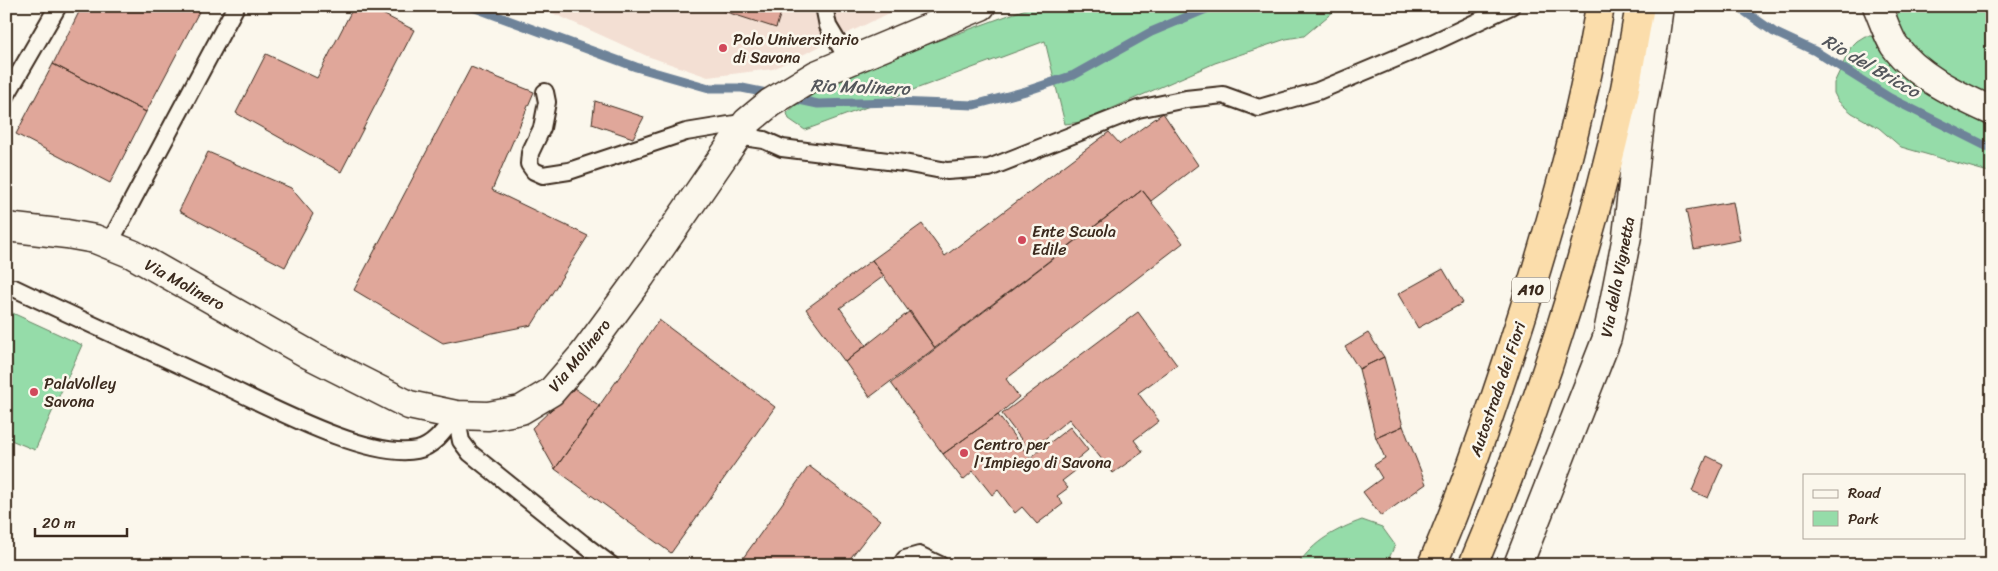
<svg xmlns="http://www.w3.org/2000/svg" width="1998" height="571" font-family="Sriracha,sans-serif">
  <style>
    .built { fill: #f3dfd3 }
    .green { fill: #95dca9; stroke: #688364 }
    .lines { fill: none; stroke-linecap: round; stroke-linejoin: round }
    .stream { stroke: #6e8399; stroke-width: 9 }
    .building { fill: #e0a79a; stroke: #3b2a1e }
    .lane-casing { stroke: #3b2a1e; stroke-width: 20 }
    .street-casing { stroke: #3b2a1e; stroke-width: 31 }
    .highway-casing { stroke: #3b2a1e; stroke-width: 31 }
    .lane { stroke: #fbf7ec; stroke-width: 16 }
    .street { stroke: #fbf7ec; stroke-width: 28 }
    .highway { stroke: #fbddab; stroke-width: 28 }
    .poi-dot { fill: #d1495b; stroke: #fbf7ec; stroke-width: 2 }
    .labels { text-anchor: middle; stroke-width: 5; stroke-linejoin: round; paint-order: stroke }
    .shield { fill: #fbf7ec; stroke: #75685c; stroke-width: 1 }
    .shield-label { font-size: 15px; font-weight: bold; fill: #3b2a1e }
    .poi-label { font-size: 16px; fill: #3b2a1e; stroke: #fbf7ec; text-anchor: start }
    .street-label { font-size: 16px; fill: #3b2a1e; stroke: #fbf7ec }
    .water-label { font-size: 18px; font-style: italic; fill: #54575c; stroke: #fbf7ec }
  </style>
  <rect width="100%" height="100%" fill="#fbf7ec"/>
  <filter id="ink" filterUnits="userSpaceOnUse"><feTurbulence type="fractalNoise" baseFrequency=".02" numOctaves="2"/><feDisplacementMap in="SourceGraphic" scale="10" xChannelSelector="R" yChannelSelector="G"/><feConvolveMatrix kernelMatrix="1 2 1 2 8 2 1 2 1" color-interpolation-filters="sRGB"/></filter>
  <g filter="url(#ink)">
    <path class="built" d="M 537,6 L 904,6 L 773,69 L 708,77 L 647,56 Z"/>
    <path class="green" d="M 1034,6 L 1340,6 L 1304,36 L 1286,39 L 1215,63 L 1081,122 L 1065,124 L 1045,41 L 805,130 L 789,119 L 787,113 C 823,79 870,65 915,49 C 955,35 994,20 1034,6 Z
      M 1896,6 L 1992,6 L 1992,173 L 1901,147 L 1879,128 L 1852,113 L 1838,101 L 1834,93 L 1834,83 L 1851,47 L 1857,41 L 1865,36 L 1874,36 L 1882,32 L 1898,14 Z
      M 6,310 L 82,345 L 35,450 L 6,438 Z
      M 1362,520 L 1382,527 L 1395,545 L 1386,565 L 1298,565 C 1313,541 1337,529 1362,520 Z"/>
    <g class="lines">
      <path class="stream" d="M 470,6 L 636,67 L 709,88 L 742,88 L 772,94
        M 1737,6 L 1774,32 L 1815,51 L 1890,98 L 1992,149
        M 790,98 L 818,104 L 895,102 L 974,105 L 1026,91 L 1074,75 L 1151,32 L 1213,6"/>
    </g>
    <path class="building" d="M 82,6 L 202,6 L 146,112 L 53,64 Z
      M 354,6 L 367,6 L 414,30 L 341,172 L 236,113 L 266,54 L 317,78 Z
      M 718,6 L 783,6 L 776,28 L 717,9 Z
      M 53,64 L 146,112 L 110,183 L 16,134 Z
      M 471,67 L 534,92 L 492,190 L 588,236 L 532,325 L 443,343 L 354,290 Z
      M 595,101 L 644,117 L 633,138 L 592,124 Z
      M 1163,113 L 1198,165 L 1151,201 L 1142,190 L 935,348 L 872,260 L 922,224 L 945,256 L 1109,132 L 1120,144 Z
      M 208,152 L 291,188 L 313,214 L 285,267 L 179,211 Z
      M 1142,190 L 1183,243 L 1006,379 L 1019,397 L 998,415 L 943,454 L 891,383 Z
      M 1733,202 L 1740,240 L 1694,249 L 1686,210 Z
      M 872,260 L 884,276 L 840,308 L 866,345 L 845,362 L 806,309 Z
      M 1443,269 L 1463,303 L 1418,328 L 1398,294 Z
      M 910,311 L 935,348 L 870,397 L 845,362 Z
      M 1138,312 L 1177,365 L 1138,393 L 1159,421 L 1134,440 L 1143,452 L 1113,473 L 1069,419 L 1030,451 L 1002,414 Z
      M 659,320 L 775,407 L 671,553 L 555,469 Z
      M 1368,333 L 1384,357 L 1359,369 L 1345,347 Z
      M 1384,357 L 1403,426 L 1376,438 L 1359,369 Z
      M 574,388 L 600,406 L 555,469 L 532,428 Z
      M 998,415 L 1030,458 L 1070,427 L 1088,450 L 1070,465 L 1075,471 L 1062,481 L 1068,488 L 1057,496 L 1063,504 L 1037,524 L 1022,507 L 1015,513 L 998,490 L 992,495 L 973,471 L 963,480 L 943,454 Z
      M 1403,426 L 1426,484 L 1381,516 L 1363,492 L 1382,478 L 1374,465 L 1385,458 L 1376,438 Z
      M 1707,456 L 1723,464 L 1708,498 L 1692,491 Z
      M 809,466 L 880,520 L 845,565 L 738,565 Z"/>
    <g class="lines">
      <defs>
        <path id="lane" d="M 824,6 L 828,26 L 849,61
          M 545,92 L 547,102 L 542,128 L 530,153 L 529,164 L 534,171 L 543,175 L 569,171 L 686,132 L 747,122
          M 6,96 L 58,6
          M 737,136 L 764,140 L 782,148 L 904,163 L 947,171 L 989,168 L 1138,109 L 1186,99 L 1223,95 L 1259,108 L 1318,91 L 1430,44 L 1511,6
          M 108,246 L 236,6
          M 14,288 C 83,321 152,352 221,384 C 267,405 368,460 417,450 C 435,446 446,428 456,415
          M 456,415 L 461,441 L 470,453 L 582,543 L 611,565
          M 901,565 L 905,559 L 919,555 L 940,565"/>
        <path id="street" d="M 1877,6 C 1882,17 1888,36 1894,45 C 1917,77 1957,95 1992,111
          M 6,227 L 67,234 L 95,239 L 132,254 L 310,355 L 409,405 L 456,415 L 488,416 L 521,410 L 551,392 L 583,355 L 641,276 L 747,122 L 770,103 L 816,75 L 981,6
          M 1518,565 L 1607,338 L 1627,236 L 1641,113 L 1654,43 L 1659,6"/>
        <path id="highway" d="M 1432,565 C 1463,494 1488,421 1512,347 C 1548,236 1581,122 1600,6
          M 1473,565 C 1536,416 1586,260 1622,103 C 1629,71 1634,38 1640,6"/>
      </defs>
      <use href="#lane" class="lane-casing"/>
      <use href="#street" class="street-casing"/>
      <use href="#highway" class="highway-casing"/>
      <use href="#lane" class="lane"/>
      <use href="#street" class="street"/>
      <use href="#highway" class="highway"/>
    </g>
  </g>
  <g class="poi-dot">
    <circle cx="723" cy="48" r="5"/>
    <circle cx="1022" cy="240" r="5"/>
    <circle cx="34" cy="392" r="5"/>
    <circle cx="964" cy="453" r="5"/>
  </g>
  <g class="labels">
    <rect class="shield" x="1512" y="277.5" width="38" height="25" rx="4"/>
    <g class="shield-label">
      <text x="1531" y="295">A10</text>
    </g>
    <g class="poi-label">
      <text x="733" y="45">Polo Universitario<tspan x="733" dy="18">di Savona</tspan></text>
      <text x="1032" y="237">Ente Scuola<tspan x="1032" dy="18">Edile</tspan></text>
      <text x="44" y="389">PalaVolley<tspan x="44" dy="18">Savona</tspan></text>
      <text x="974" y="450">Centro per<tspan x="974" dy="18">l'Impiego di Savona</tspan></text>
    </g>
    <g class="street-label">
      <text transform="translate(1617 277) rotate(-79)" y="6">Via della Vignetta</text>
      <text transform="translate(185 284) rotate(29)" y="6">Via Molinero</text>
      <text transform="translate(579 355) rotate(-51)" y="6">Via Molinero</text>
      <text transform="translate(1497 389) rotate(-71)" y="6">Autostrada dei Fiori</text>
    </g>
    <g class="water-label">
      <text transform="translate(1871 66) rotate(30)" y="6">Rio del Bricco</text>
      <text transform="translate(860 87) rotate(2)" y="6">Rio Molinero</text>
    </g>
  </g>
  <rect width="1998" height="571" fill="none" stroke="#fbf7ec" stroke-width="25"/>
  <rect x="12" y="12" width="1973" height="546" fill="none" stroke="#3b2a1e" stroke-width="2" filter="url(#ink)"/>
  <rect x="1803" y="474" width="162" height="65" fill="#fbf7ec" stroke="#aea59a"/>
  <rect x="1813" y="490" width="25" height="8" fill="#fbf7ec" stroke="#aea59a"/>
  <text x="1848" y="498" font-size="15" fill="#3b2a1e">Road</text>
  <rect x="1813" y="511" width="25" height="15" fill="#95dca9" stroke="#aea59a"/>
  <text x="1848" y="524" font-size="15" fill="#3b2a1e">Park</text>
  <path d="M35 528v8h92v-8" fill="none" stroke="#3b2a1e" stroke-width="2.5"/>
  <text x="42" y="528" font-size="15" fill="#3b2a1e" stroke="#fbf7ec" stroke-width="4" paint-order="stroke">20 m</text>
</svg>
